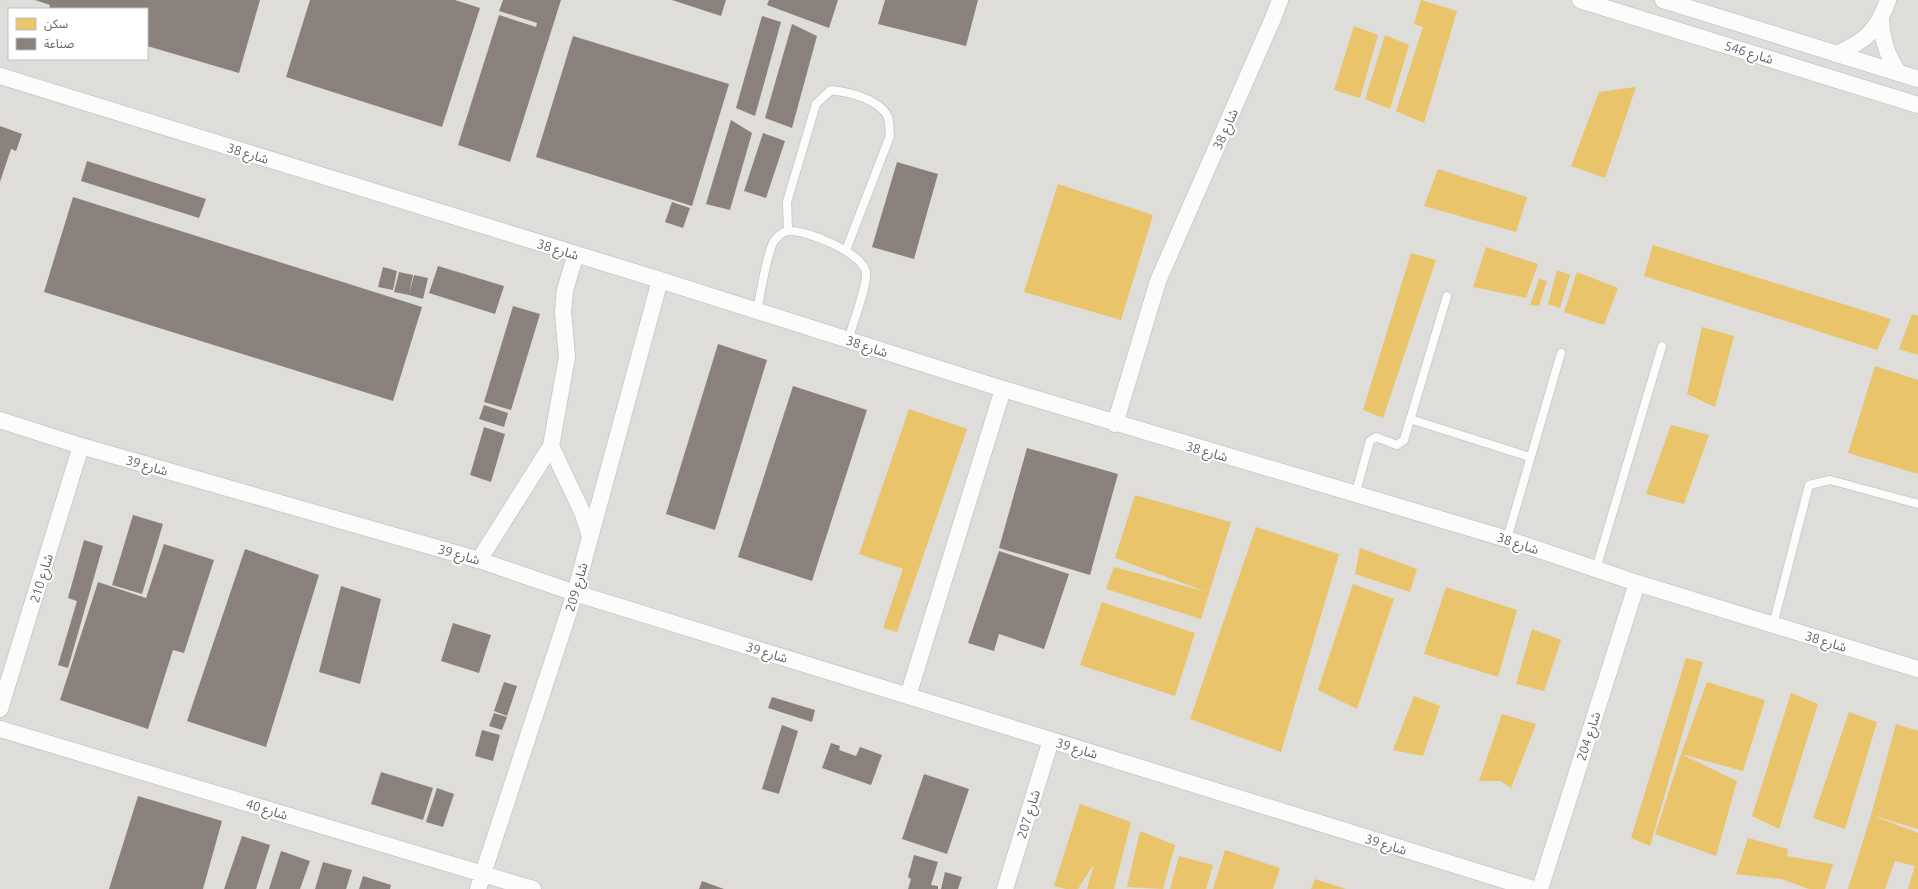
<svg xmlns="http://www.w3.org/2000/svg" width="1918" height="889" font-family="Ubuntu,'Noto Sans Arabic',sans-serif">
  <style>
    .industrial { fill: #dfddda; fill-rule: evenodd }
    .homes { fill: #e9c46a }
    .industry { fill: #8a817c }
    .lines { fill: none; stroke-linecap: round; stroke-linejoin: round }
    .lane-casing { stroke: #cbcccc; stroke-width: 10 }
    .street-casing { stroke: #cbcccc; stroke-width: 18 }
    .lane { stroke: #fdfcfc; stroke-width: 8 }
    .street { stroke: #fdfcfc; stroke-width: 16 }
    .labels { text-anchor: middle; stroke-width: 4; stroke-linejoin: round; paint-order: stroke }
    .street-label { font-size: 13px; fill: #5f6368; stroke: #fff }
  </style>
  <rect width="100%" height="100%" fill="#efeeea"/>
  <path class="industrial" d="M 0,0 L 1918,0 L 1918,889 L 0,889 ZM 9,9 L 147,9 L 147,59 L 9,59 Z"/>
  <path class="homes" d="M 1421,0 L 1457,11 L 1424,123 L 1396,111 L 1423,27 L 1414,24 Z
    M 1354,26 L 1378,35 L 1360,98 L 1334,90 Z
    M 1385,35 L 1409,45 L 1390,109 L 1365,99 Z
    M 1636,87 L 1605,178 L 1571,166 L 1599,92 Z
    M 1438,169 L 1527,197 L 1516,232 L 1424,206 Z
    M 1058,184 L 1153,215 L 1121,320 L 1024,292 Z
    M 1653,245 L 1891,319 L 1877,350 L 1644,276 Z
    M 1486,247 L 1538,264 L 1526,298 L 1473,287 Z
    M 1411,253 L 1436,260 L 1383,418 L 1363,410 Z
    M 1557,270 L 1570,275 L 1560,308 L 1548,304 Z
    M 1577,272 L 1618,288 L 1604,325 L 1564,312 Z
    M 1539,279 L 1547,281 L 1539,306 L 1530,305 Z
    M 1912,314 L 1918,316 L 1918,355 L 1899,349 Z
    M 1702,327 L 1734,336 L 1715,407 L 1687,394 Z
    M 1875,366 L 1918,380 L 1918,474 L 1848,453 Z
    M 909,409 L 967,429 L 897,632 L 883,628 L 903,569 L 859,554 Z
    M 1671,425 L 1709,435 L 1684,504 L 1646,494 Z
    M 1135,495 L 1231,522 L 1201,619 L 1106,589 L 1114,567 L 1207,592 L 1115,558 Z
    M 1256,527 L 1339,554 L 1281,752 L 1190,719 Z
    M 1360,548 L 1417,569 L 1410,592 L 1355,574 Z
    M 1353,584 L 1394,599 L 1357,709 L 1318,690 Z
    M 1446,587 L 1517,610 L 1498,677 L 1424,654 Z
    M 1102,602 L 1195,633 L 1175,696 L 1080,665 Z
    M 1532,629 L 1561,640 L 1544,691 L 1516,684 Z
    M 1686,658 L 1703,662 L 1650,846 L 1631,838 Z
    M 1707,682 L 1765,700 L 1743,771 L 1681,754 Z
    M 1791,693 L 1818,704 L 1779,829 L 1752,816 Z
    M 1414,696 L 1440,706 L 1423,756 L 1393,750 Z
    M 1849,712 L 1877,722 L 1845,829 L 1813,818 Z
    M 1502,714 L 1536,724 L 1511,788 L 1501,781 L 1479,781 Z
    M 1896,724 L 1918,731 L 1918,829 L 1871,815 L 1918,833 L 1918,889 L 1908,889 L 1915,866 L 1895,861 L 1885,889 L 1848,889 L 1871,815 Z
    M 1681,754 L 1737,781 L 1716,856 L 1655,834 Z
    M 1080,804 L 1131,822 L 1114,889 L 1087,889 L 1094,864 L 1078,889 L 1066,889 L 1054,886 Z
    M 1140,831 L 1175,845 L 1163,889 L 1127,887 Z
    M 1748,838 L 1788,849 L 1787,856 L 1833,864 L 1825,889 L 1809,889 L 1781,879 L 1736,874 Z
    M 1225,850 L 1280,868 L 1273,889 L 1213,889 Z
    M 1179,856 L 1213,865 L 1206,889 L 1170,889 Z
    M 1315,879 L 1346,889 L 1311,889 Z"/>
  <path class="industry" d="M 35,0 L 260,0 L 239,73 L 147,46 L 147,9 L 49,9 L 50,5 Z
    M 310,0 L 455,0 L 480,8 L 442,127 L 286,77 Z
    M 503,0 L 561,0 L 510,162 L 458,145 L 499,15 L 536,27 L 537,23 L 499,11 Z
    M 672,0 L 726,0 L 721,16 Z
    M 769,0 L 838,0 L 829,28 L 767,5 Z
    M 885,0 L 978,0 L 966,46 L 878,24 Z
    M 762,16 L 781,22 L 755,116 L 736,108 Z
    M 792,24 L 817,36 L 792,128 L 765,118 Z
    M 573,36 L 729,84 L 692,206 L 536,157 Z
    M 731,120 L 752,133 L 730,210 L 706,204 Z
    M 0,126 L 22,134 L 16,151 L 11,149 L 0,182 Z
    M 763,133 L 785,141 L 766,198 L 744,191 Z
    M 87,161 L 206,199 L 199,218 L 81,181 Z
    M 897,162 L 938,174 L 914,259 L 872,247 Z
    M 73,197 L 422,307 L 393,401 L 44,292 Z
    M 672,202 L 690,208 L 683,228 L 665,222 Z
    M 438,266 L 504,286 L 495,314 L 429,293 Z
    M 383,267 L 397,271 L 393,290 L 378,287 Z
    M 399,272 L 413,275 L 409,295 L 394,292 Z
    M 414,275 L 428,278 L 423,299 L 409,295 Z
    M 513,306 L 540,314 L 511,410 L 484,402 Z
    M 718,344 L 767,360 L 715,530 L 666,514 Z
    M 793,386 L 867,410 L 812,581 L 738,557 Z
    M 484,405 L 508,413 L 504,427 L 479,419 Z
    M 484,427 L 505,434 L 491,482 L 470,475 Z
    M 1027,448 L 1118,474 L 1090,575 L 999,548 Z
    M 133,515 L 163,524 L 142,594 L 112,585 Z
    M 84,540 L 103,546 L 68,668 L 58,665 L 77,601 L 68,598 Z
    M 164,544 L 214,560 L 184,653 L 173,650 L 148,729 L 60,700 L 98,582 L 146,598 Z
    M 245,549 L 319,575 L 266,747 L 187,721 Z
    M 999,551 L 1069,574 L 1044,649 L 999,634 L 994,651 L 968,643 Z
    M 341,586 L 381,599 L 360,684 L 319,672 Z
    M 453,623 L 491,635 L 479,673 L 441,661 Z
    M 504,682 L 517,686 L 507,716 L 494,711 Z
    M 772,697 L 815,710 L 812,722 L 768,708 Z
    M 494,713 L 507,717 L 502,730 L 489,726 Z
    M 782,725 L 798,731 L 779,794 L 762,789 Z
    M 482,730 L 500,735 L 493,761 L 475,756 Z
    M 831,743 L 840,746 L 839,750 L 856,756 L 860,747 L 882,755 L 871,785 L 822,768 Z
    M 381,772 L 433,788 L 423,820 L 371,804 Z
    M 924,774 L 969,789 L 947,854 L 902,839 Z
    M 437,788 L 454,794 L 443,827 L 426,822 Z
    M 138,796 L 222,821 L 203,889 L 109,889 Z
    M 242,836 L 270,845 L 256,889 L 224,889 Z
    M 281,851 L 310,861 L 300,889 L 269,889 Z
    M 914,855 L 938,862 L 931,885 L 938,886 L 938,889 L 908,889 L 911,879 L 908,877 Z
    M 323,862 L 352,870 L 346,889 L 315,889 Z
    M 945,872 L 962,877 L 958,889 L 941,889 Z
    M 363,876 L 391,885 L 390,889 L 359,889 Z
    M 702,881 L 724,889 L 699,889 Z"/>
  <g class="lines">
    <defs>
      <path id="lane" d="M 788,231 L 787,202 L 816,104 L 831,90 C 849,92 879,99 888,117 C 890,123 889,130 890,136 L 846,250
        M 757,311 C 760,296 767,252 774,241 C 778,236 784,231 789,231 C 808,230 862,253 866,272 C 868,284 852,326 848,340
        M 1410,419 L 1530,457
        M 1355,495 L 1370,441 L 1376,437 L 1397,445 L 1404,440 L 1447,296
        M 1507,539 L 1561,353
        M 1596,569 L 1662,346
        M 1773,625 L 1809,485 L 1830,480 L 1918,504"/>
      <path id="street" d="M 1580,0 L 1918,105
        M 1663,0 L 1918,79
        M 1881,19 C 1882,40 1887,56 1899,73
        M 1836,54 C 1866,41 1877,31 1888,0
        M 0,76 L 660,280 L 1003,389 L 1507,539 L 1637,583 L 1918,669
        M 0,420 L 81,446 L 479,560 L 575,593 L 1533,889
        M 1115,424 L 1158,281 L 1274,16 L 1280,0
        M 551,446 L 583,514 L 590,536
        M 479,560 L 551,446 L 567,357 L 563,312 L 565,290 L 576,254
        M 908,696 L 1003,389
        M 0,709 L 81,446
        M 0,729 L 533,889
        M 478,889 L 575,593 L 660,280
        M 1005,889 L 1051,740
        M 1540,889 L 1637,583"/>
    </defs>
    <use href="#lane" class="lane-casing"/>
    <use href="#street" class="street-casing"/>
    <use href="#lane" class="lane"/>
    <use href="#street" class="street"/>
  </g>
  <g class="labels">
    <g class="street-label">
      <text transform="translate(1749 52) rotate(17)" y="5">شارع 546</text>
      <text transform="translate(1225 129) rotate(-66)" y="5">شارع 38</text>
      <text transform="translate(248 153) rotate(17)" y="5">شارع 38</text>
      <text transform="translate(558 249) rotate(17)" y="5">شارع 38</text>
      <text transform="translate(867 346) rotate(18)" y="5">شارع 38</text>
      <text transform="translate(1207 451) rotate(16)" y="5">شارع 38</text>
      <text transform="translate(147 465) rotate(16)" y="5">شارع 39</text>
      <text transform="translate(1518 543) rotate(18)" y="5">شارع 38</text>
      <text transform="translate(459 554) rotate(16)" y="5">شارع 39</text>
      <text transform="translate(41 578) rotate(-73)" y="5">شارع 210</text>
      <text transform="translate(576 587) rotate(-74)" y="5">شارع 209</text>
      <text transform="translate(1826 641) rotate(17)" y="5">شارع 38</text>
      <text transform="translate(767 652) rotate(17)" y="5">شارع 39</text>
      <text transform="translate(1588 736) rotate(-72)" y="5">شارع 204</text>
      <text transform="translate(1077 748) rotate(17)" y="5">شارع 39</text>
      <text transform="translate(267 809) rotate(17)" y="5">شارع 40</text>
      <text transform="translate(1028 814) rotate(-73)" y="5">شارع 207</text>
      <text transform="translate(1386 844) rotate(17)" y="5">شارع 39</text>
    </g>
  </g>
  <rect x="8" y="8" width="140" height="52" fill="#ffffff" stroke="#bfc1c3"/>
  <rect x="16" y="18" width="20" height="12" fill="#e9c46a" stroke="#bfc1c3"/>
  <text x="44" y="28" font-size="12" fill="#5f6368">سكن</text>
  <rect x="16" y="38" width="20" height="12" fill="#8a817c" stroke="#bfc1c3"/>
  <text x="44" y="48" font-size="12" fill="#5f6368">صناعة</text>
</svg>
